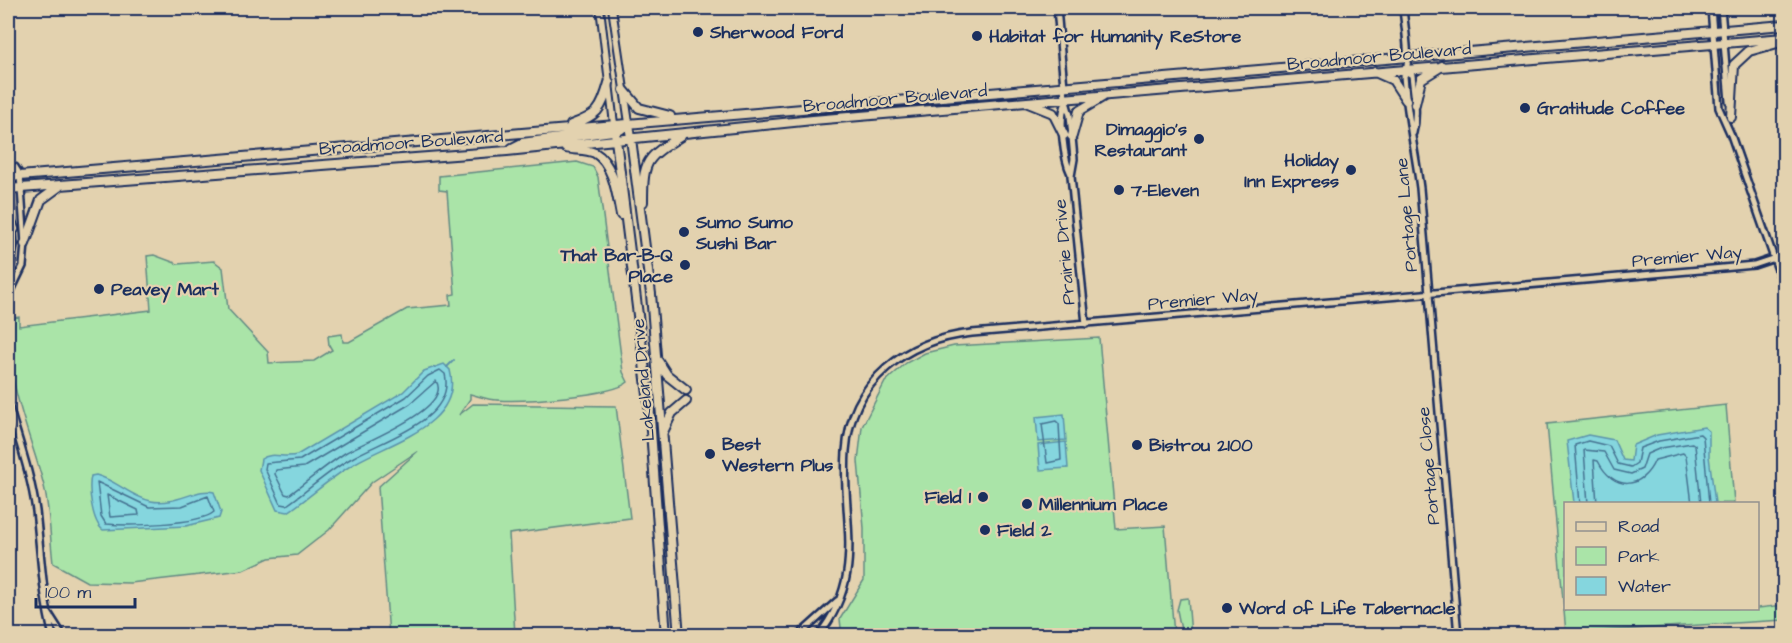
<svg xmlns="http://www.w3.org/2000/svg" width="1792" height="643" font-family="'Architects Daughter',sans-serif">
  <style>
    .green { fill: #aae4a8; stroke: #628a83; stroke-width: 1.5 }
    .water { fill: #85d6de; stroke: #5b93ab; stroke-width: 1.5 }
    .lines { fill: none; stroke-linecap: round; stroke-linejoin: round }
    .shore { stroke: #457291; stroke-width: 1.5 }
    .stream { stroke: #5b93ab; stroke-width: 2 }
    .minor-casing { stroke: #1b2f5e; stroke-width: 10 }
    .tertiary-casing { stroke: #1b2f5e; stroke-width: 10 }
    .secondary-casing { stroke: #1b2f5e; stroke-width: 12 }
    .minor { stroke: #e3d2af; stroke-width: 5 }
    .tertiary { stroke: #e3d2af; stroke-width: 6 }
    .secondary { stroke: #e3d2af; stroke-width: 8 }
    .poi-dot { fill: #1b2f5e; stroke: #e3d2af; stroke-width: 2 }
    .labels { text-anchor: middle; stroke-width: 4.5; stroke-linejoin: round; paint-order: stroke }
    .poi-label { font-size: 18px; font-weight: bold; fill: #1b2f5e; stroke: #e3d2af; text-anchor: start }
    .street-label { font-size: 18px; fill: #1b2f5e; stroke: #e3d2af }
  </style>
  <rect width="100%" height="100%" fill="#e3d2af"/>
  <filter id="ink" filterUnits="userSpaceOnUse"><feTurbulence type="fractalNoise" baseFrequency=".0167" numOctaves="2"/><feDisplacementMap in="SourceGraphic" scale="12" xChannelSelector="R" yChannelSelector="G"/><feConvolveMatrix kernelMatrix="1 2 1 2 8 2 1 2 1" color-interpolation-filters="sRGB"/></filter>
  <g filter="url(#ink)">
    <path class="green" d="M 577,162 L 593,167 L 598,177 L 623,372 L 628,382 C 613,396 520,402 497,400 C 488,400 479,396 470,394 L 470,399 L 459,415 L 473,404 L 616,406 L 630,518 L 509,534 L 515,635 L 389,635 L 378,487 L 418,451 L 372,482 L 329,530 L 297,555 L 269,558 L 243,570 L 130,583 L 87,582 L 53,563 C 50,538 50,511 44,486 C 31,434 0,370 12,318 L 19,317 L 19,326 L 151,310 L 147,256 L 154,255 L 178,264 L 214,261 L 223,268 L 228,309 L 268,352 L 269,363 L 314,361 L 332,350 L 329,345 L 328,336 L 342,334 L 343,342 L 349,342 L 407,309 L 451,305 L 450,295 L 455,294 L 447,191 L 439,190 L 439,176 Z
      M 1099,338 L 1116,529 L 1165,526 L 1174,635 L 842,636 L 840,619 L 864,580 L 864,528 L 858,461 L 862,427 L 885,382 L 906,363 L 925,353 L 954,346 Z
      M 1726,405 L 1734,503 L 1566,504 L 1566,608 L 1758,608 L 1784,605 L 1784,620 L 1566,633 L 1547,424 Z
      M 1188,598 L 1191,635 L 1182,635 L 1177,610 L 1180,599 Z"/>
    <path class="water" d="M 444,364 L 450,370 C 464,426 386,443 352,465 C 329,479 310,497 288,512 L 277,510 L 259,470 L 261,459 C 272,451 284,459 297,455 L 403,392 L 424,371 Z
      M 1064,414 L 1066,440 L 1038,442 L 1036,417 Z
      M 1704,427 L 1709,431 L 1709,456 L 1715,503 L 1574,503 L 1567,441 L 1588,435 L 1614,440 L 1623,460 L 1631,461 L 1633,445 L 1657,435 Z
      M 1066,442 L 1068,468 L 1040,470 L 1038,445 Z
      M 96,475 C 116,480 131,497 151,501 C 175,506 198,487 214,492 L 221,512 L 219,518 L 186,526 L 103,530 C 92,522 88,489 91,476 Z"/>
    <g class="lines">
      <path class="shore" d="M 440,370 L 445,374 C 456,420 382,440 352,458 C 328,471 309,490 287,505 L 281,504 L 265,469 L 266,463 L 300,460 L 406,397 L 428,376 Z
        M 436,381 C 454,408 361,443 345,453 C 325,466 308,481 289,495 L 285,494 L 275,474 L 276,470 L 304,467 L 410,404 Z
        M 1056,421 L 1059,424 L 1061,460 L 1047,463 L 1042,424 Z
        M 97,482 L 149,507 L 182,506 L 208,496 L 214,512 C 199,525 127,526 106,524 L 101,516 Z
        M 107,495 L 138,510 L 139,515 L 110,517 Z
        M 1580,504 L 1575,445 L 1588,441 L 1609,446 L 1618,464 L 1631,467 L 1637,463 L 1640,448 L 1659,441 L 1700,434 L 1703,437 L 1709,504
        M 1588,504 L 1584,450 L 1604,452 L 1614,470 L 1631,474 L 1642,469 L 1647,454 L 1661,448 L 1692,443 L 1695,445 L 1701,504
        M 1597,504 L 1594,460 L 1598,461 C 1614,492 1642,490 1655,460 L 1683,453 L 1686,456 L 1692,504"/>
      <path class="stream" d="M 447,367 L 454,360"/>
      <defs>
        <path id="minor" d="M 1057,8 L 1065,98 L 1070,115 L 1074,159 L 1071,176 L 1086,324
          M 1403,8 C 1404,23 1412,65 1404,76 C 1407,114 1415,151 1420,188 L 1458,636
          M 1711,8 L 1719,108 L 1731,135 L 1784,287
          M 1721,8 L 1729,101
          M 1407,72 L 1412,75 C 1414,95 1418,114 1413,133
          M 1066,103 C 1058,117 1064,160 1071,174
          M 8,288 L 14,245 L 9,177 L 15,167 L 20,175 L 25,244 L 23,266 L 8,297
          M 8,403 C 18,439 31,474 36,511 C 41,553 42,595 53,636
          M 49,614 L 63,636
          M 798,636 L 837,601
          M 818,636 C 868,574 841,520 846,451 C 851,380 907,340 972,333 L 1712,269 L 1754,265 L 1775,258"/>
        <path id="tertiary" d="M 600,8 L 614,124
          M 612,8 L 629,123"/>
        <path id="secondary" d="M 1375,72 L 1393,80 L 1406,100
          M 624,90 L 639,108 L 670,116
          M 1028,103 L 1053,113 L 1064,135
          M 1415,104 L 1421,79 L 1442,66
          M 1731,117 L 1734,65 L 1749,51 L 1781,42
          M 629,123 L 651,294 L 679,636
          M 614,124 L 649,403 L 666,636
          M 571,125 C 598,115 601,111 609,83
          M 1072,136 L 1079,111 L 1104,96
          M 512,148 L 522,143 L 620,130 L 629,123
          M 566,148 C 574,150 587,149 595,153 C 614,164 617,196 621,215
          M 8,177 L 1784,25
          M 8,189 L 507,151 L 813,120 L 1784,38
          M 643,202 C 643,160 646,158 681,136
          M 8,213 L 14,229
          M 25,244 L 41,200 L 60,186
          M 658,361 L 667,375 L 686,390
          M 663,432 L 672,413 L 686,401"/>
      </defs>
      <use href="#minor" class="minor-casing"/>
      <use href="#tertiary" class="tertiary-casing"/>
      <use href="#secondary" class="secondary-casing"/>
      <use href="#minor" class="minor"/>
      <use href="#tertiary" class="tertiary"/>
      <use href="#secondary" class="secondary"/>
    </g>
  </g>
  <g class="poi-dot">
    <circle cx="698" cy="32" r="6"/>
    <circle cx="977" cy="36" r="6"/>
    <circle cx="1525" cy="108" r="6"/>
    <circle cx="1199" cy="139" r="6"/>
    <circle cx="1351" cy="170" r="6"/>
    <circle cx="1119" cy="190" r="6"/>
    <circle cx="684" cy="232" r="6"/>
    <circle cx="685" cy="265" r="6"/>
    <circle cx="99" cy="289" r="6"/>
    <circle cx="1137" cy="445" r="6"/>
    <circle cx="710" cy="454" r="6"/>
    <circle cx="983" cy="497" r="6"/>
    <circle cx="1027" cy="504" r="6"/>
    <circle cx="985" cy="530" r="6"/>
    <circle cx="1227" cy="608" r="6"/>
  </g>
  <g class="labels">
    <g class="poi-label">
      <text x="710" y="38">Sherwood Ford</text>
      <text x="989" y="42">Habitat for Humanity ReStore</text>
      <text x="1537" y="114">Gratitude Coffee</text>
      <text x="1187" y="135" text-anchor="end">Dimaggio's<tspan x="1187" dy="21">Restaurant</tspan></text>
      <text x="1339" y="166" text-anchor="end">Holiday<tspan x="1339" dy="21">Inn Express</tspan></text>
      <text x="1131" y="196">7-Eleven</text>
      <text x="696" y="228">Sumo Sumo<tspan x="696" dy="21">Sushi Bar</tspan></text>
      <text x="673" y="261" text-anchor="end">That Bar-B-Q<tspan x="673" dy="21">Place</tspan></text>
      <text x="111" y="295">Peavey Mart</text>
      <text x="722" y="450">Best<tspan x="722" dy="21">Western Plus</tspan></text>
      <text x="1149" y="451">Bistrou 2100</text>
      <text x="971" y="503" text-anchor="end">Field 1</text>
      <text x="1039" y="510">Millennium Place</text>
      <text x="997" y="536">Field 2</text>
      <text x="1239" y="614">Word of Life Tabernacle</text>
    </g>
    <g class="street-label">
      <text transform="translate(1379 56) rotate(-5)" y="6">Broadmoor Boulevard</text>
      <text transform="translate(895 98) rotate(-5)" y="6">Broadmoor Boulevard</text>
      <text transform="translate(411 142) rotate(-4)" y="6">Broadmoor Boulevard</text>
      <text transform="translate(1406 215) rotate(-95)" y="6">Portage Lane</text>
      <text transform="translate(1064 252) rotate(-95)" y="6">Prairie Drive</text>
      <text transform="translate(1687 256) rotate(-5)" y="6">Premier Way</text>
      <text transform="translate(1203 299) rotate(-5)" y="6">Premier Way</text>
      <text transform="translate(643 380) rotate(-95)" y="6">Lakeland Drive</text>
      <text transform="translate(1428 466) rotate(-95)" y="6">Portage Close</text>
    </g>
  </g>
  <rect width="1792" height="643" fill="none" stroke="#e3d2af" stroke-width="30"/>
  <rect x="15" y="15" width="1762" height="613" fill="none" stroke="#1b2f5e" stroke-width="2" filter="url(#ink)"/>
  <rect x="1564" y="502" width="195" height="108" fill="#e3d2af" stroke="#93918f" stroke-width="1.5"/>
  <rect x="1576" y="522" width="30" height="9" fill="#e3d2af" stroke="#93918f" stroke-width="1.5"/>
  <text x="1618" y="532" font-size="18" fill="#1b2f5e">Road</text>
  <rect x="1576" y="547" width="30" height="18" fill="#aae4a8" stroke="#93918f" stroke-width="1.5"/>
  <text x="1618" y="562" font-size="18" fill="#1b2f5e">Park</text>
  <rect x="1576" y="577" width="30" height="18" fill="#85d6de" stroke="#93918f" stroke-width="1.5"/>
  <text x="1618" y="592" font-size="18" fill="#1b2f5e">Water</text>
  <path d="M36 598v9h99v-9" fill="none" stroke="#1b2f5e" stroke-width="3"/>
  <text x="45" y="598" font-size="18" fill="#1b2f5e" stroke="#e3d2af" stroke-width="4.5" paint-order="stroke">100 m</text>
</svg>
